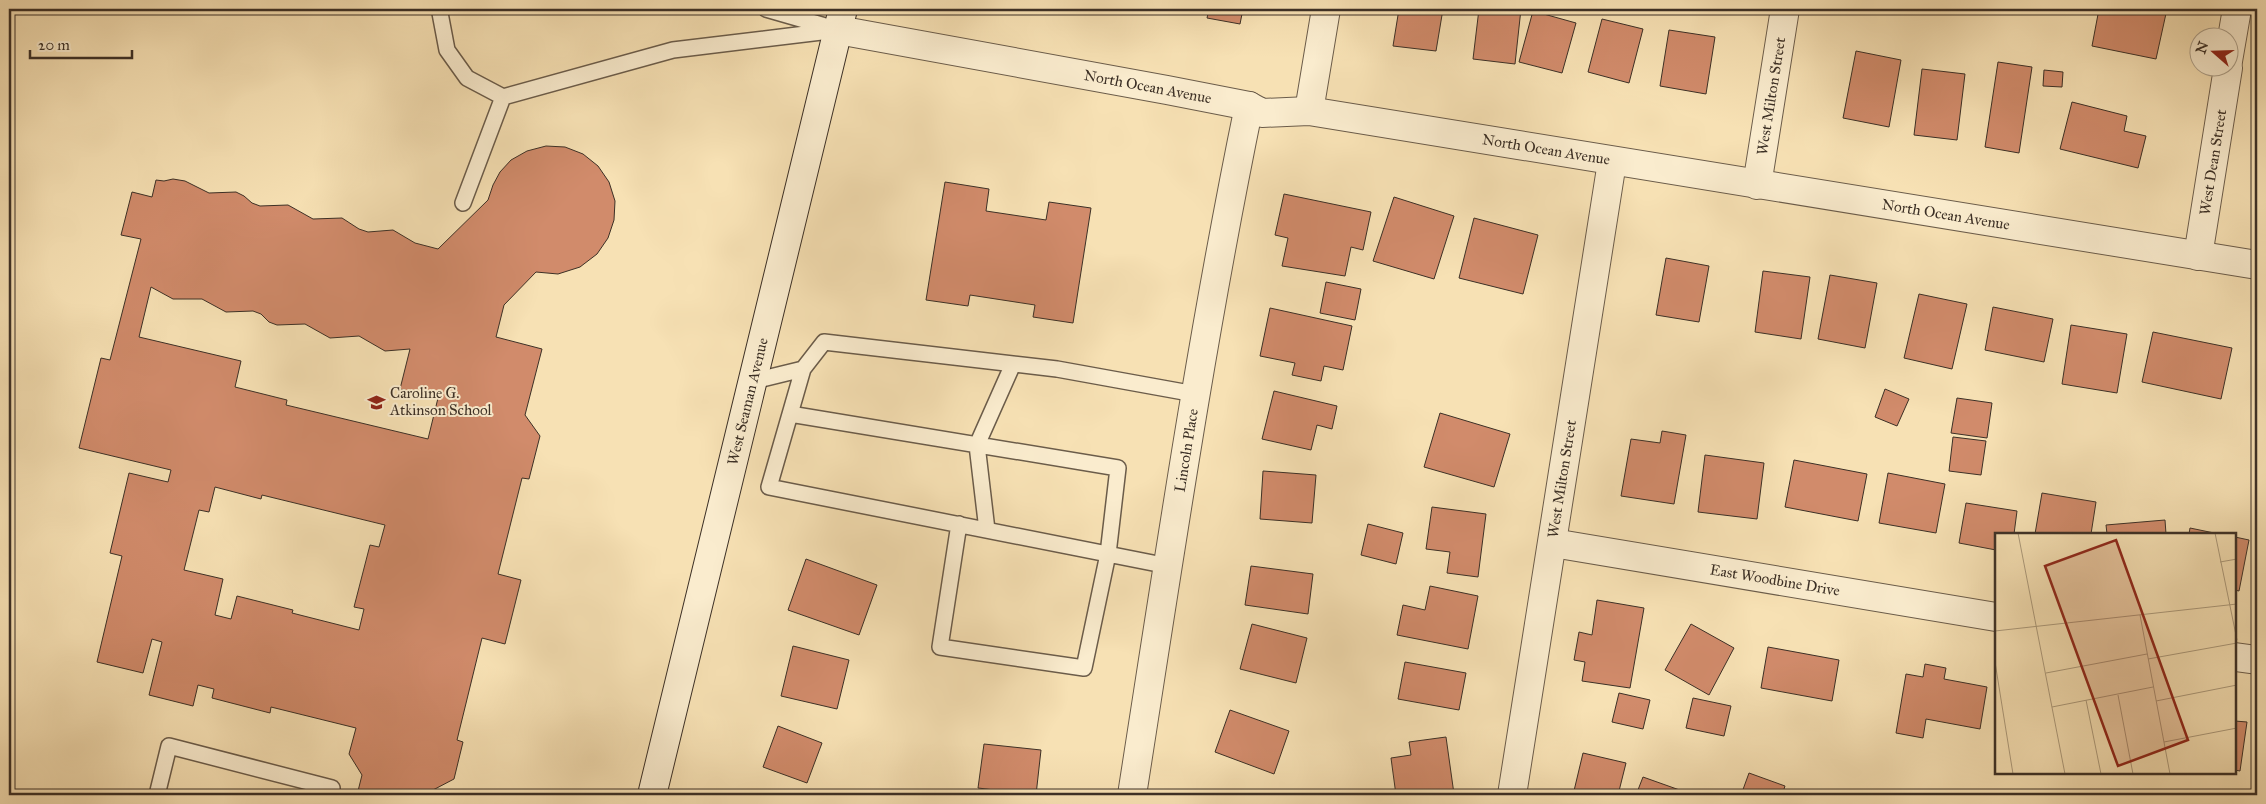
<svg xmlns="http://www.w3.org/2000/svg" width="2266" height="804" font-family="'IM FELL Great Primer',serif">
  <style>
    .building { fill: #d18b6b; stroke: #3c3026; fill-rule: evenodd }
    .lines { fill: none; stroke-linecap: round; stroke-linejoin: round }
    .service-casing { stroke: #6b5c4a; stroke-width: 18 }
    .minor-casing { stroke: #6b5c4a; stroke-width: 30 }
    .secondary-casing { stroke: #3c3026; stroke-width: 30 }
    .service { stroke: #faecce; stroke-width: 15 }
    .minor { stroke: #faecce; stroke-width: 28 }
    .secondary { stroke: #faecce; stroke-width: 28 }
    .labels { text-anchor: middle; stroke-width: 4; stroke-linejoin: round; paint-order: stroke }
    .street-label { font-size: 15px; fill: #3c3026; stroke: #faecce }
    .poi-label { font-size: 15px; fill: #3c3026; stroke: #faecce; text-anchor: start }
    .inset-road { fill: none; stroke: #ac9a7b; stroke-width: 1 }
    .view { fill: #8f2418; fill-opacity: 0.15; stroke: #8f2418; stroke-width: 2.5 }
    .inset-edge { fill: none; stroke: #3c3026; stroke-width: 2.5 }
  </style>
  <rect width="100%" height="100%" fill="#f7e1b4"/>
  <filter id="stains"><feTurbulence type="fractalNoise" baseFrequency=".004" numOctaves="4"/><feColorMatrix values="0 0 0 0 .2 0 0 0 0 .09 0 0 0 0 .02 0 0 0 .5 -.17"/></filter>
  <radialGradient id="worn" r=".72"><stop offset=".6" stop-color="#630" stop-opacity="0"/><stop offset="1" stop-color="#630" stop-opacity=".3"/></radialGradient>
  <path class="building" d="M 1209,9 L 1243,9 L 1240,24 L 1207,18 Z
    M 1399,9 L 1443,9 L 1436,51 L 1393,46 Z
    M 1479,9 L 1521,9 L 1515,64 L 1473,59 Z
    M 2099,9 L 2167,9 L 2156,59 L 2092,46 Z
    M 1533,11 L 1576,23 L 1562,73 L 1519,62 Z
    M 1602,19 L 1643,29 L 1629,83 L 1588,72 Z
    M 1669,30 L 1715,37 L 1706,94 L 1660,86 Z
    M 1856,51 L 1901,60 L 1889,127 L 1843,118 Z
    M 1998,62 L 2032,67 L 2019,153 L 1985,147 Z
    M 1922,69 L 1965,74 L 1957,140 L 1914,135 Z
    M 2044,70 L 2063,72 L 2062,87 L 2043,86 Z
    M 2072,102 L 2127,116 L 2124,131 L 2146,136 L 2138,168 L 2060,149 Z
    M 546,146 L 565,147 L 583,154 L 598,166 L 609,182 L 615,201 L 614,220 L 608,238 L 597,254 L 580,267 L 558,274 L 536,272 L 504,305 L 496,337 L 542,349 L 525,415 L 540,436 L 529,479 L 522,478 L 498,574 L 521,580 L 505,644 L 482,638 L 457,740 L 463,742 L 454,779 L 433,790 L 432,795 L 357,795 L 362,775 L 349,754 L 356,728 L 271,707 L 270,713 L 212,698 L 214,689 L 198,685 L 193,706 L 149,695 L 162,642 L 152,639 L 143,673 L 97,662 L 122,556 L 110,553 L 129,473 L 168,482 L 171,470 L 79,448 L 101,358 L 110,360 L 141,239 L 121,235 L 132,192 L 152,197 L 156,180 L 164,181 L 173,179 L 185,181 L 209,193 L 236,192 L 244,196 L 252,203 L 260,206 L 288,205 L 313,219 L 342,218 L 359,229 L 368,232 L 393,230 L 415,243 L 438,249 L 488,200 L 493,185 L 500,172 L 511,160 L 527,151 ZM 151,287 L 173,299 L 202,299 L 226,312 L 253,311 L 261,314 L 269,322 L 277,325 L 305,324 L 330,338 L 359,336 L 385,351 L 410,349 L 400,389 L 438,398 L 428,439 L 286,405 L 287,400 L 235,387 L 241,361 L 139,337 ZM 215,487 L 261,499 L 262,495 L 385,525 L 379,547 L 370,545 L 354,607 L 364,609 L 359,630 L 292,613 L 293,610 L 237,596 L 231,619 L 215,615 L 223,579 L 184,570 L 199,510 L 209,512 Z
    M 945,182 L 989,189 L 986,211 L 1046,220 L 1049,202 L 1091,208 L 1073,323 L 1033,317 L 1035,305 L 970,295 L 968,306 L 926,300 Z
    M 1284,194 L 1371,212 L 1363,250 L 1351,247 L 1345,276 L 1282,266 L 1288,238 L 1275,235 Z
    M 1394,197 L 1454,216 L 1434,279 L 1373,261 Z
    M 1474,218 L 1538,235 L 1523,294 L 1459,278 Z
    M 1666,258 L 1709,266 L 1699,322 L 1656,315 Z
    M 1763,271 L 1810,277 L 1801,339 L 1755,332 Z
    M 1830,275 L 1877,283 L 1865,348 L 1818,339 Z
    M 1326,282 L 1361,289 L 1355,320 L 1320,313 Z
    M 1919,294 L 1967,304 L 1952,369 L 1904,358 Z
    M 1993,307 L 2053,319 L 2044,362 L 1985,350 Z
    M 1270,308 L 1352,326 L 1343,370 L 1324,366 L 1321,381 L 1292,375 L 1295,363 L 1260,356 Z
    M 2071,325 L 2127,334 L 2117,393 L 2062,384 Z
    M 2153,332 L 2232,348 L 2221,399 L 2142,382 Z
    M 1885,389 L 1909,399 L 1897,426 L 1875,417 Z
    M 1274,391 L 1337,406 L 1332,429 L 1317,425 L 1311,450 L 1262,439 Z
    M 1957,398 L 1992,403 L 1987,438 L 1951,433 Z
    M 1440,413 L 1510,434 L 1494,487 L 1424,467 Z
    M 1662,431 L 1686,435 L 1674,504 L 1621,496 L 1631,439 L 1660,443 Z
    M 1953,437 L 1986,441 L 1981,475 L 1949,471 Z
    M 1705,455 L 1764,463 L 1757,519 L 1698,512 Z
    M 1794,460 L 1867,474 L 1858,521 L 1785,507 Z
    M 1263,471 L 1316,475 L 1312,523 L 1260,519 Z
    M 1888,473 L 1945,484 L 1936,533 L 1879,523 Z
    M 2042,493 L 2096,502 L 2091,534 L 2035,534 Z
    M 1966,503 L 2017,511 L 2014,534 L 1996,534 L 1996,550 L 1959,543 Z
    M 1432,507 L 1486,514 L 1478,577 L 1447,573 L 1450,552 L 1426,549 Z
    M 2165,520 L 2166,534 L 2107,534 L 2106,525 Z
    M 1368,524 L 1403,533 L 1396,564 L 1361,555 Z
    M 2190,528 L 2219,534 L 2189,534 Z
    M 2235,537 L 2249,540 L 2239,591 L 2235,590 Z
    M 806,559 L 877,585 L 859,635 L 788,610 Z
    M 1251,566 L 1313,574 L 1308,614 L 1245,605 Z
    M 1430,586 L 1478,596 L 1468,649 L 1397,635 L 1403,605 L 1425,610 Z
    M 1597,600 L 1644,608 L 1630,688 L 1582,681 L 1585,662 L 1574,660 L 1579,632 L 1592,635 Z
    M 1252,624 L 1307,638 L 1296,683 L 1240,669 Z
    M 1691,624 L 1734,648 L 1709,695 L 1665,670 Z
    M 793,646 L 849,660 L 837,709 L 781,696 Z
    M 1768,647 L 1839,660 L 1832,701 L 1761,688 Z
    M 1405,662 L 1466,673 L 1459,710 L 1398,699 Z
    M 1925,664 L 1946,668 L 1944,679 L 1987,687 L 1980,729 L 1926,719 L 1923,738 L 1896,733 L 1906,674 L 1923,677 Z
    M 1619,693 L 1650,700 L 1643,729 L 1612,722 Z
    M 1693,698 L 1731,706 L 1724,736 L 1686,728 Z
    M 1230,710 L 1289,731 L 1274,774 L 1215,752 Z
    M 2235,721 L 2247,722 L 2240,771 L 2235,770 Z
    M 778,726 L 822,743 L 807,783 L 763,767 Z
    M 1446,737 L 1454,794 L 1396,795 L 1391,758 L 1411,755 L 1409,742 Z
    M 984,744 L 1041,750 L 1036,795 L 978,788 Z
    M 1583,753 L 1626,763 L 1618,795 L 1573,795 Z
    M 1749,773 L 1785,786 L 1782,795 L 1741,795 Z
    M 1643,777 L 1688,793 L 1687,795 L 1636,795 Z
    M 1202,790 L 1267,795 L 1202,795 Z"/>
  <g class="lines">
    <defs>
      <path id="service" d="M 441,9 L 440,13 L 447,50 L 467,78 L 503,97 L 673,50 L 838,30
        M 766,9 L 832,28
        M 463,203 L 503,97
        M 754,381 L 803,369
        M 790,414 L 1118,468 L 1108,554 L 1084,668 L 940,647 L 959,524
        M 987,530 L 977,445 L 1013,364
        M 1168,566 L 769,487 L 803,369 L 824,342 L 1057,369 L 1195,394
        M 157,795 L 169,746 L 332,788 L 330,795"/>
      <g id="minor">
        <path id="s1" d="M 838,30 L 1167,90 L 1249,106 L 1262,113 L 1309,111 L 2257,265"/>
        <path d="M 2228,61 L 2237,9"/>
        <path d="M 1309,111 L 1326,9"/>
        <path id="s2" d="M 1757,185 L 1785,9"/>
        <path id="s3" d="M 2198,256 L 2228,68"/>
        <path id="s4" d="M 1553,543 L 1996,617"/>
        <path d="M 2235,657 L 2257,660"/>
        <path id="s5" d="M 1132,795 C 1168,565 1202,334 1249,106"/>
        <path id="s6" d="M 1512,795 L 1612,162"/>
      </g>
      <g id="secondary">
        <path id="s7" d="M 652,795 L 843,9"/>
      </g>
    </defs>
    <use href="#service" class="service-casing"/>
    <use href="#minor" class="minor-casing"/>
    <use href="#secondary" class="secondary-casing"/>
    <use href="#service" class="service"/>
    <use href="#minor" class="minor"/>
    <use href="#secondary" class="secondary"/>
  </g>
  <defs>
    <symbol id="school-bare" viewBox="-9 -9 18 18"><path d="M0-5L7-2L0 1L-7-2ZM-4 1L0 2.5L4 1V4Q0 6-4 4Z" fill="#8f2418" stroke="#faecce" stroke-width="2.5" paint-order="stroke"/></symbol>
  </defs>
  <g fill-rule="evenodd">
    <use href="#school-bare" x="364" y="390" width="25" height="25"/>
  </g>
  <g class="labels">
    <g class="street-label">
      <text dy="5" stroke="none"><textPath href="#s1" startOffset="315">North Ocean Avenue</textPath></text>
      <text dy="5" stroke="none"><textPath href="#s2" startOffset="90">West Milton Street</textPath></text>
      <text dy="5" stroke="none"><textPath href="#s1" startOffset="720">North Ocean Avenue</textPath></text>
      <text dy="5" stroke="none"><textPath href="#s3" startOffset="95">West Dean Street</textPath></text>
      <text dy="5" stroke="none"><textPath href="#s1" startOffset="1125">North Ocean Avenue</textPath></text>
      <text dy="5" stroke="none"><textPath href="#s7" startOffset="405">West Seaman Avenue</textPath></text>
      <text dy="5" stroke="none"><textPath href="#s5" startOffset="349">Lincoln Place</textPath></text>
      <text dy="5" stroke="none"><textPath href="#s6" startOffset="320">West Milton Street</textPath></text>
      <text dy="5" stroke="none"><textPath href="#s4" startOffset="225">East Woodbine Drive</textPath></text>
    </g>
    <g class="poi-label">
      <text x="390" y="398">Caroline G.<tspan x="390" dy="17">Atkinson School</tspan></text>
    </g>
  </g>
  <g transform="translate(1995 533)">
    <rect width="241" height="241" fill="#f7e1b4"/>
    <path class="inset-road" d="M 23,0 L 70,241M 220,0 L 242,107M 225,29 L 242,26M 145,82 L 175,241M 0,98 L 242,71M 153,126 L 242,110M 0,129 L 18,241M 51,140 L 152,121M 123,162 L 138,241M 91,167 L 106,241M 161,168 L 242,152M 57,174 L 158,154M 169,209 L 242,195"/>
    <path class="view" d="M 121,7 L 193,207 L 123,233 L 50,33 Z"/>
    <rect width="241" height="241" class="inset-edge"/>
  </g>
  <rect width="2266" height="804" fill="none" stroke="#f7e1b4" stroke-width="30"/>
  <rect x="10" y="10" width="2246" height="784" fill="none" stroke="#3c3026" stroke-width="2.5"/>
  <rect x="15" y="15" width="2236" height="774" fill="none" stroke="#3c3026"/>
  <g transform="translate(2214 52) rotate(290)"><circle r="24" fill="#faecce" stroke="#aea18b"/>
  <path d="M0-4L9 19L0 12L-9 19Z" fill="#8f2418"/>
  <text y="-8" font-size="14" font-weight="bold" text-anchor="middle" fill="#3c3026">N</text>
  </g>
  <path d="M30 50v8h102v-8" fill="none" stroke="#3c3026" stroke-width="2.5"/>
  <text x="38" y="50" font-size="15" fill="#3c3026" stroke="#faecce" stroke-width="4" paint-order="stroke">20 m</text>
  <rect width="100%" height="100%" filter="url(#stains)"/>
  <rect width="100%" height="100%" fill="url(#worn)"/>
</svg>
